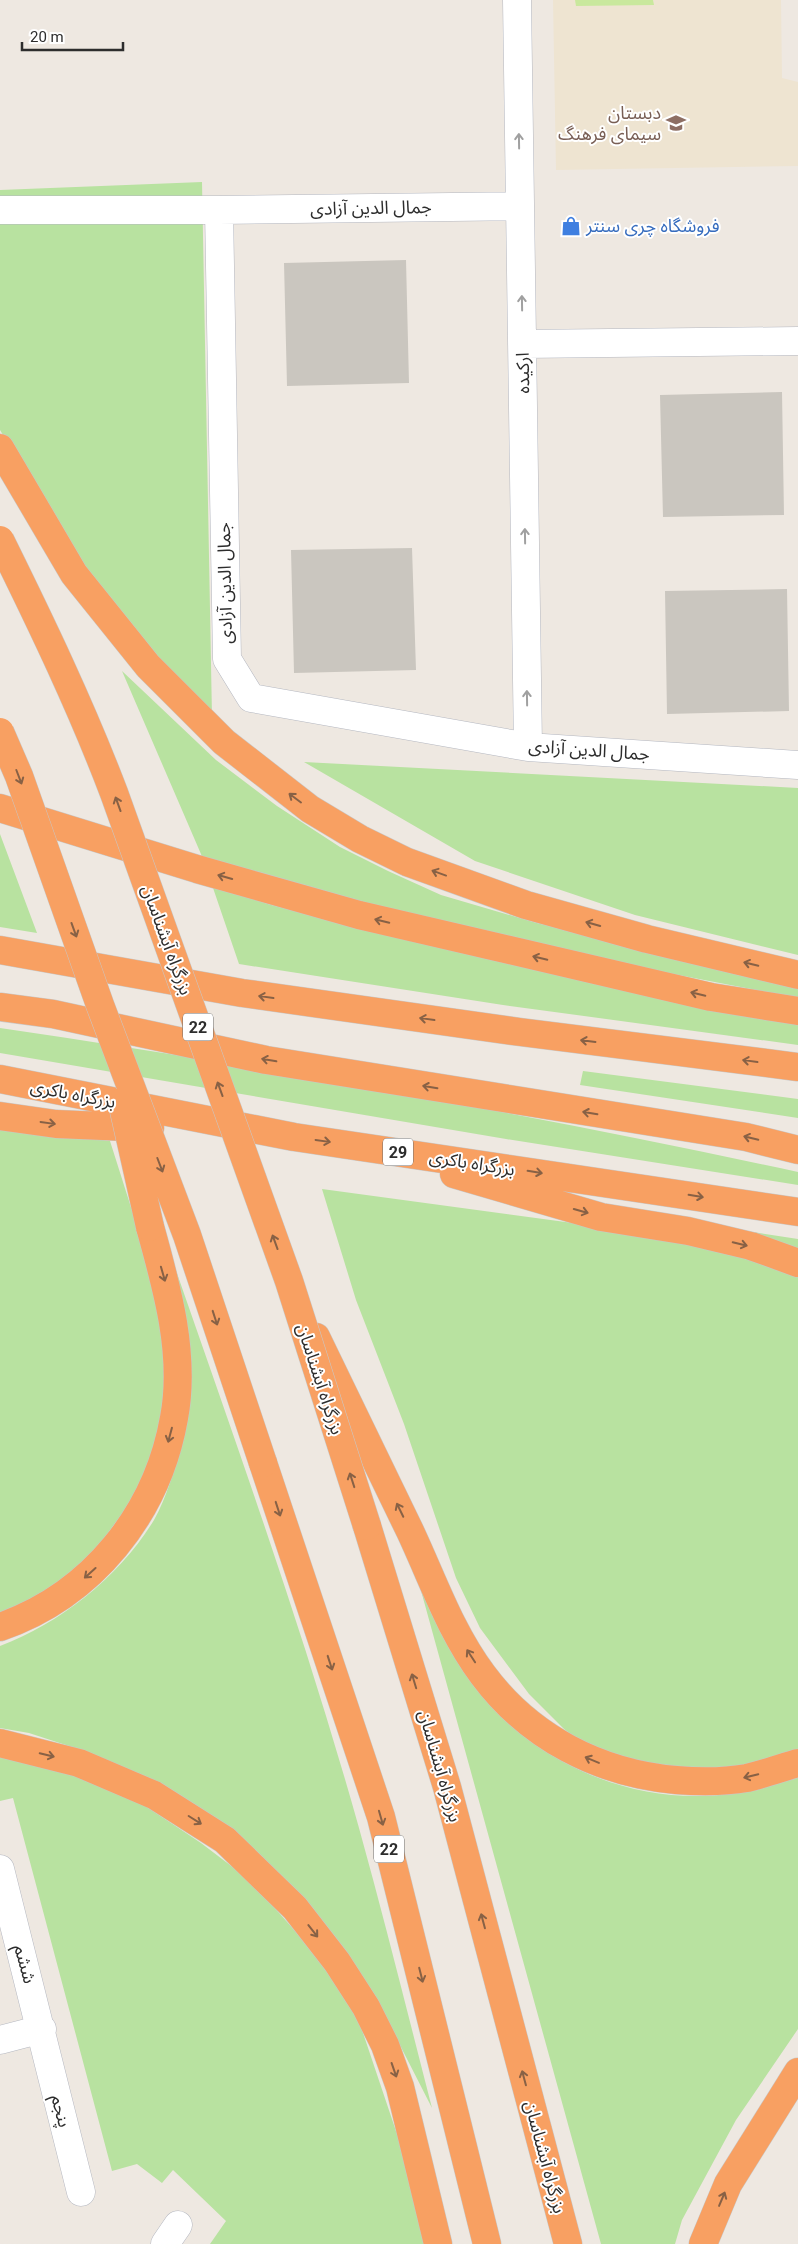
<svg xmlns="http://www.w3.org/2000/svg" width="798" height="2244" font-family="Roboto,'Noto Sans Arabic',sans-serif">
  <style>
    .education { fill: #eee4d1 }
    .green { fill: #b8e2a0 }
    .pitch { fill: #c9e89d }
    .building { fill: #cac6bf }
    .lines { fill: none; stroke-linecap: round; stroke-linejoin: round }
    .minor-casing { stroke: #b4b7c0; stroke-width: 29 }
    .highway-casing { stroke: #c8c8c8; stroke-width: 29 }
    .minor { stroke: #fff; stroke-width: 28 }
    .highway { stroke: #f8a062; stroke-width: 28 }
    .highway-bridge-casing { stroke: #c8c8c8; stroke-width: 29; stroke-linecap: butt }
    .highway-bridge { stroke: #f8a062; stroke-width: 28 }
    .oneway { stroke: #a0a0a0 }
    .oneway2 { stroke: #886145 }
    .labels { text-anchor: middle; stroke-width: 4; stroke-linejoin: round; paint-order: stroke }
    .shield { fill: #fff; stroke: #6c6c6c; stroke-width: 1 }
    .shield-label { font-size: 16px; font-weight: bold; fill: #2d2d2d }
    .education-label { font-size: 18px; fill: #785e54; stroke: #fff; text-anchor: end }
    .street-label { font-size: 18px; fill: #2d2d2d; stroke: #fff }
    .shop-label { font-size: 18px; fill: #366cbe; stroke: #fff; text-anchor: start }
  </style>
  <rect width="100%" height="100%" fill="#eee8e1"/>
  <path class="education" d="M 553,0 L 781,0 L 782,78 L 798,82 L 798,166 L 556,170 Z"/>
  <path class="green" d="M 202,182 L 212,717 L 108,600 L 53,519 L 0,430 L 0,190 Z
    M 122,671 L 216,760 L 277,806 L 340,847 L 388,871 L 441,895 L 537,923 L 798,985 L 798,998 L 647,969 L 501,937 L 204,861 Z
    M 304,762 L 798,788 L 798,955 L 635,915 L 475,861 Z
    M 0,834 L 37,933 L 0,927 Z
    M 212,885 L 268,904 L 328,920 L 798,1023 L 798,1045 L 503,1005 L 239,964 Z
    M 0,1028 C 267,1067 534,1115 798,1172 L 798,1185 L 506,1139 L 0,1053 Z
    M 583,1071 L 798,1099 L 798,1118 L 580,1085 Z
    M 0,1126 L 110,1141 L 155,1283 L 166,1375 L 162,1421 L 149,1466 L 135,1496 L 89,1559 L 48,1590 L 0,1614 Z
    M 322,1189 L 684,1238 L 798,1276 L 798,1749 L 782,1756 L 741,1766 L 694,1770 L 638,1764 L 581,1742 L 564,1729 L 529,1694 L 480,1628 L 456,1578 L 404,1424 L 356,1300 Z
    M 599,1208 L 798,1239 L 798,1250 Z
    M 164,1236 C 232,1432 303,1628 359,1828 C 385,1921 408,2015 432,2108 L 379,2004 L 310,1910 L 78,1749 L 29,1733 L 0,1728 L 0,1646 C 61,1623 120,1576 154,1520 C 167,1497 174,1470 181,1445 Z
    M 420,1587 C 439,1635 467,1685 505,1720 C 566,1777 653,1806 736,1793 C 757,1790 778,1781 798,1775 L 798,2029 L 736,2120 L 682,2220 L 675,2244 L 601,2244 Z
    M 0,1753 L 71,1773 L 144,1805 L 201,1843 L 251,1881 L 303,1940 L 336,1981 L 360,2024 L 400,2143 L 424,2244 L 210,2244 L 226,2221 L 173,2170 L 162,2183 L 137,2164 L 112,2171 L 13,1798 L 0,1801 Z"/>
  <path class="pitch" d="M 575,0 L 653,0 L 654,5 L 576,6 Z"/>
  <path class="building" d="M 406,260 L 409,383 L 287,386 L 284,263 Z
    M 782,392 L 784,515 L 663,517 L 660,395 Z
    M 412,548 L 416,670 L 294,673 L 291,550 Z
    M 787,589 L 789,711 L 667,714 L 665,591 Z"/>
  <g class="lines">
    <defs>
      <path id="minor" d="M 517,0 L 528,747
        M 520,206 L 219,210 L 227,659 L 251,698 L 528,747 L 798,765
        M 0,210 L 219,210
        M 522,344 L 798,341
        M 0,1869 L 81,2192
        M 0,2040 L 42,2029
        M 165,2244 L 178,2225"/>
      <path id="highway" d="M 0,448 L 74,574 L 148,666 L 224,742 L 310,809 L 360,839 L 407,862 L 526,905 L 647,939 L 798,975
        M 0,808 L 197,869 L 359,915 L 711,997 L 798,1011
        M 0,950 L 242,993 L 520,1032 L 798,1067
        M 0,1007 L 53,1014 L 266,1060 L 746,1137 L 798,1150
        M 0,1079 L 294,1137 L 798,1212
        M 0,1116 L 56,1124 L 150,1128
        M 454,1174 L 601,1217 L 688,1231 L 751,1246 L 798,1263
        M 316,1337 C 347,1402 379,1466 410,1531 C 433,1580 450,1631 483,1675 C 530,1738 599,1773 676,1780 C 700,1782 724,1782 747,1778 C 764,1774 781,1768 798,1763
        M 263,1463 L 381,1817 L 487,2244
        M 367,1526 L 447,1787 L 568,2244
        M 0,1627 C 92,1595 157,1514 174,1418 C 186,1355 167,1288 150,1227
        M 0,1743 L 79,1763 L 154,1795 L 225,1840 L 295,1908 L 337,1962 L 366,2007 L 385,2045 L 400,2087 L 438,2244
        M 703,2244 L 728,2184 L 798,2072"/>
    </defs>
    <use href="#minor" class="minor-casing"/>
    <use href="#highway" class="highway-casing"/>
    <use href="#minor" class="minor"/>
    <use href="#highway" class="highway"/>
    <defs>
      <path id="highway-bridge" d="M 0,540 C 41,623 81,706 114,793 L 289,1281 L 367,1526
        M 0,732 L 19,776 L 100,1005 L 187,1235 L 263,1463
        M 122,1102 L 150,1227"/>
    </defs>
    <use href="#highway-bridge" class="highway-bridge-casing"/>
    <use href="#highway-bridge" class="highway-bridge"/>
  </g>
  <defs><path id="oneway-shaft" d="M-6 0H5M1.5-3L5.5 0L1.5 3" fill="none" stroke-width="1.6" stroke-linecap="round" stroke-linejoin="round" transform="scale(1.25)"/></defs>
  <g class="oneway">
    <use href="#oneway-shaft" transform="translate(519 141) rotate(-91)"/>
    <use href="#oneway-shaft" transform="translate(522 303) rotate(-91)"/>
    <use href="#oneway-shaft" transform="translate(525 536) rotate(-91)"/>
    <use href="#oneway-shaft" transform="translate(527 698) rotate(-91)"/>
  </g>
  <g class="oneway2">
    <use href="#oneway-shaft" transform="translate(19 777) rotate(69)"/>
    <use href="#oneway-shaft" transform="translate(295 798) rotate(-143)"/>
    <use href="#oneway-shaft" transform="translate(118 804) rotate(-110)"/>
    <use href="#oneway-shaft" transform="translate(439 873) rotate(-160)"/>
    <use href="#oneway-shaft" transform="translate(225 877) rotate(-164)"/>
    <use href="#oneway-shaft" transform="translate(382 921) rotate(-166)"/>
    <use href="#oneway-shaft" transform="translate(593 924) rotate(-164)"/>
    <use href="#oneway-shaft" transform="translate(74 930) rotate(70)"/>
    <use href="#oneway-shaft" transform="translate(540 958) rotate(-167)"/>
    <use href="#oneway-shaft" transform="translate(751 964) rotate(-167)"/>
    <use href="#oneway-shaft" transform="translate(698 994) rotate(-167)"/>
    <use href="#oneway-shaft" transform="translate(266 997) rotate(-172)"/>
    <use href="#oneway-shaft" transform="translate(427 1019) rotate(-172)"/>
    <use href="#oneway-shaft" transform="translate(588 1041) rotate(-173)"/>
    <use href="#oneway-shaft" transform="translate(269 1060) rotate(-170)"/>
    <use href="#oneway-shaft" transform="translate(750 1061) rotate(-172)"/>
    <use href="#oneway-shaft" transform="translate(430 1087) rotate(-171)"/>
    <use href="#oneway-shaft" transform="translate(220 1089) rotate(-110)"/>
    <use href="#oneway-shaft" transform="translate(590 1113) rotate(-171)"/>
    <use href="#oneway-shaft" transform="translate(48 1123) rotate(8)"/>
    <use href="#oneway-shaft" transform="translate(751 1138) rotate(-167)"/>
    <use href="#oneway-shaft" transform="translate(323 1141) rotate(8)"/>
    <use href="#oneway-shaft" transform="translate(160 1165) rotate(69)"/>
    <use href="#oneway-shaft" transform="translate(535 1172) rotate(9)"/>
    <use href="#oneway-shaft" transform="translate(696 1196) rotate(9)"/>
    <use href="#oneway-shaft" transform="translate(581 1211) rotate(16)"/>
    <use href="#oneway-shaft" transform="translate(275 1242) rotate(-110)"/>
    <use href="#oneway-shaft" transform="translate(740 1244) rotate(14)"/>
    <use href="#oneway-shaft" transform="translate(163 1274) rotate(74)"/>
    <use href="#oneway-shaft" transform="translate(215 1318) rotate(72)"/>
    <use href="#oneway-shaft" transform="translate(170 1435) rotate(105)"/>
    <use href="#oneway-shaft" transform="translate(352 1480) rotate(-108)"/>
    <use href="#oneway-shaft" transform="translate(278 1509) rotate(72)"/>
    <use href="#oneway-shaft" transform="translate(400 1510) rotate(-116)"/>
    <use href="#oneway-shaft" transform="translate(90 1573) rotate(138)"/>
    <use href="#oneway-shaft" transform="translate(471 1656) rotate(-123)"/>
    <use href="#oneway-shaft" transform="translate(330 1663) rotate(72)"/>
    <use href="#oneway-shaft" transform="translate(414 1681) rotate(-107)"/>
    <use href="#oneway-shaft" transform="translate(47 1755) rotate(14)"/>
    <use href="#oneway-shaft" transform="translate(592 1760) rotate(-157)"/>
    <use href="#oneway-shaft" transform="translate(751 1776) rotate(166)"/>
    <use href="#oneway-shaft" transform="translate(381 1818) rotate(74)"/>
    <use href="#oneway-shaft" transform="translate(195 1820) rotate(32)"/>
    <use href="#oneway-shaft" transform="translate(483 1921) rotate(-105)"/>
    <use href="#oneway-shaft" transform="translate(313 1931) rotate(52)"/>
    <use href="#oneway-shaft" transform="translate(421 1975) rotate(76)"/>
    <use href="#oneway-shaft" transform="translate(394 2070) rotate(71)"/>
    <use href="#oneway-shaft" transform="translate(524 2078) rotate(-105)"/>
    <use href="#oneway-shaft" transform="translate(722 2199) rotate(-67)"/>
  </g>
  <defs>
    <symbol id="school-bare" viewBox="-9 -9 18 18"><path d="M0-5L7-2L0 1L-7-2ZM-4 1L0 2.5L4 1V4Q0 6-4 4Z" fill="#8d6e63" stroke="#fff" stroke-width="2.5" paint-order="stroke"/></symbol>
    <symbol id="shop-bare" viewBox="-9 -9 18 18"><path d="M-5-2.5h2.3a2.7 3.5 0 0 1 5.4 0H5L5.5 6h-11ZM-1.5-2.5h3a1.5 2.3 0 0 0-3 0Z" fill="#3f7fe0" stroke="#fff" stroke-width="2.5" paint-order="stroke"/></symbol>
  </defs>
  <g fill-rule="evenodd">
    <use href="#school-bare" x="662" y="109" width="28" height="28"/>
    <use href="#shop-bare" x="557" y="212" width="28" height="28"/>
  </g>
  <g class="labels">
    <g class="shield">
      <rect x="183" y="1013.5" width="30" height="27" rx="4"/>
      <rect x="383" y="1138.5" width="30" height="27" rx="4"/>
      <rect x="374" y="1835.5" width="30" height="27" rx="4"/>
    </g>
    <g class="shield-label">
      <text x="198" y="1033">22</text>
      <text x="398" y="1158">29</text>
      <text x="389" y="1855">22</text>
    </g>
    <g class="education-label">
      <text x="661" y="119">دبستان<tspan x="661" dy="21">سیمای فرهنگ</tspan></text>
    </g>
    <g class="street-label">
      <text transform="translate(371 208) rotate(-1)" y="6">جمال الدین آزادی</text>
      <text transform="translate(523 373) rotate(-91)" y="6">ارکیده</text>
      <text transform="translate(225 583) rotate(-91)" y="6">جمال الدین آزادی</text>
      <text transform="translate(589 750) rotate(4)" y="6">جمال الدین آزادی</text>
      <text transform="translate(167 940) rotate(70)" y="6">بزرگراه آبشناسان</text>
      <text transform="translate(73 1094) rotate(11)" y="6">بزرگراه باکری</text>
      <text transform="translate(472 1163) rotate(9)" y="6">بزرگراه باکری</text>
      <text transform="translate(320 1379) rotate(72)" y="6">بزرگراه آبشناسان</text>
      <text transform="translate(440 1766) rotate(74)" y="6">بزرگراه آبشناسان</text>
      <text transform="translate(25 1964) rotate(75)" y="6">ششم</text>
      <text transform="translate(61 2111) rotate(76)" y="6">پنجم</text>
      <text transform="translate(545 2157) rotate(75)" y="6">بزرگراه آبشناسان</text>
    </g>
    <g class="shop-label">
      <text x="586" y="232">فروشگاه چری سنتر</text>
    </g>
  </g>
  <path d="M22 42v8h101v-8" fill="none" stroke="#2d2d2d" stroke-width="2.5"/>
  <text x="30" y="42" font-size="15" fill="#2d2d2d" stroke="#ffffff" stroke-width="4" paint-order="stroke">20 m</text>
</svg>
